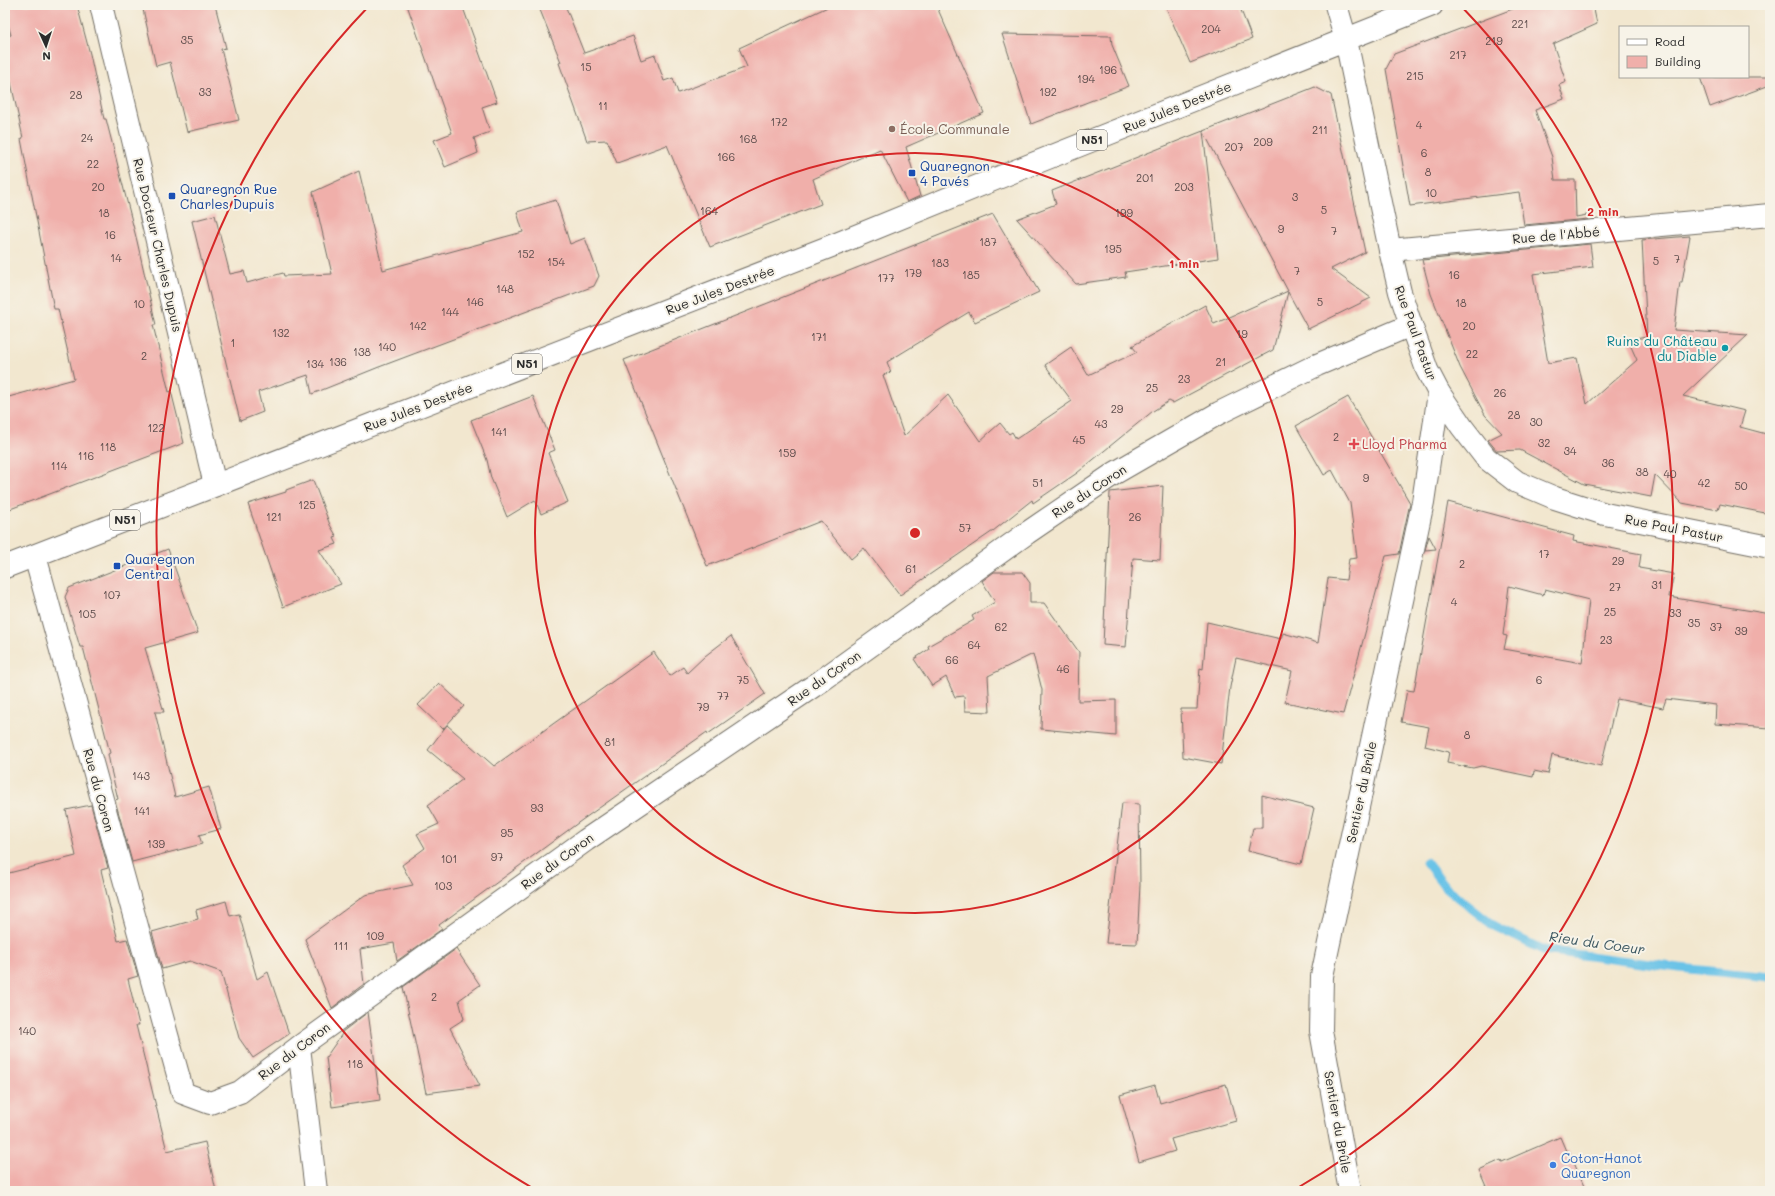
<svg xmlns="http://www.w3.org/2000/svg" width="1775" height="1196" font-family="Mali,sans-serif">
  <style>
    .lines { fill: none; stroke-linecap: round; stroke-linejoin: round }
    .stream { stroke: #6ac3e7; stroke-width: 9 }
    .building { fill: #f0afaa; fill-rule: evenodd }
    .minor-casing { stroke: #716d64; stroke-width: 24 }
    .major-casing { stroke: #716d64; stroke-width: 24 }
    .minor { stroke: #fff; stroke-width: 22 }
    .major { stroke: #fff; stroke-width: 22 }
    .ring { fill: none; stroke: #d62828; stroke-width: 2 }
    .education-dot { fill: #8d6e63; stroke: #f7f3e8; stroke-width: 1.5 }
    .transit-dot { fill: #1a4fb4; stroke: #f7f3e8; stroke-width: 1.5 }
    .culture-dot { fill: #0f9aa8; stroke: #f7f3e8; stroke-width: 1.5 }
    .health-dot { fill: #e0444e; stroke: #f7f3e8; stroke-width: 1.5 }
    .shop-dot { fill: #3f7fe0; stroke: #f7f3e8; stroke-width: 1.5 }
    .labels { text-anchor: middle; stroke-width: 4; stroke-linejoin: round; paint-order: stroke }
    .number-label { font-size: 11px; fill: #5c4c4b }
    .shield { fill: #f7f3e8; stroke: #686764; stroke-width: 1 }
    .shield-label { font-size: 12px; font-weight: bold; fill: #2b2b2b }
    .street-label { font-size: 13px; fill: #2b2b2b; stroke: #f7f3e8 }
    .education-label { font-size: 13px; fill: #785e54; stroke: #f7f3e8; text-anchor: start }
    .transit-label { font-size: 13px; fill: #164399; stroke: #f7f3e8; text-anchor: start }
    .culture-label { font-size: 13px; fill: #0d838f; stroke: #f7f3e8; text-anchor: end }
    .health-label { font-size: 13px; fill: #be3a42; stroke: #f7f3e8; text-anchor: start }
    .shop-label { font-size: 13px; fill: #366cbe; stroke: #f7f3e8; text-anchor: start }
    .water-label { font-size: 14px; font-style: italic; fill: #3e5963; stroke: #f7f3e8 }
    .centre { fill: #d62828; stroke: #f7f3e8; stroke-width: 2 }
    .ring-label { font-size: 12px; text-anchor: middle; font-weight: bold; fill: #d62828; stroke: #f7f3e8; stroke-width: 4; stroke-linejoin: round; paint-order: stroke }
  </style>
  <rect width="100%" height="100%" fill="#f7f3e8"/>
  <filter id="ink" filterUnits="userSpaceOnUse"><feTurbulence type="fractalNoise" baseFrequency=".025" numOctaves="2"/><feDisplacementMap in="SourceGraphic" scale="8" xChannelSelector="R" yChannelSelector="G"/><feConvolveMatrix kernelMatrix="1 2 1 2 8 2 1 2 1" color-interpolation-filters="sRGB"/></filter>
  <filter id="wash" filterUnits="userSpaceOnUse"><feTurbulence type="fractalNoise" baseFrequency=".012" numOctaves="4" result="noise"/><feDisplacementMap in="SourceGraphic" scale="16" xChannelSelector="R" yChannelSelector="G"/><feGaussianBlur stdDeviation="0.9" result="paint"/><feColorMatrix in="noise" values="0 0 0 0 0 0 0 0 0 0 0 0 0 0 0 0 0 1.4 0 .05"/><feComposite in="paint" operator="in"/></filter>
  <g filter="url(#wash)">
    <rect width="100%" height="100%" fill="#f2e7cf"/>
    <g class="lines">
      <path class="stream" d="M 1426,862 L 1447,889 L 1494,926 L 1543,950 L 1680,968 L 1770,977"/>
    </g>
    <g id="blocks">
      <path class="building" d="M 5,5 L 77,5 L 90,54 L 104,119 L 106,119 L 137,241 L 156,325 L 153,325 L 169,392 L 171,391 L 184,443 L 5,511 L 5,398 L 74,379 L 58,309 L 54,309 L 21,139 L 23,138 L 5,55 L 5,37 L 11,35 L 5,14 Z
        M 142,5 L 215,5 L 226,48 L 221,49 L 239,120 L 187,132 L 170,62 L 156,66 Z
        M 407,5 L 462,5 L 497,102 L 482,107 L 490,132 L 474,138 L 478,153 L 445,167 L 434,140 L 452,133 Z
        M 538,5 L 565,5 L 584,53 L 633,36 L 641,60 L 655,55 L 664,81 L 673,78 L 678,93 L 747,67 L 739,48 L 832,5 L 936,5 L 984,113 L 906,147 L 920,196 L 907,202 L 880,149 L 813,179 L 821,204 L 710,247 L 667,145 L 617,163 L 607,140 L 587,141 L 559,63 L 561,62 Z
        M 1165,5 L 1239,5 L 1252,39 L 1190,63 Z
        M 1523,5 L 1593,5 L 1597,24 L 1553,44 L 1566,82 L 1559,85 L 1564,99 L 1535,110 L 1552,157 L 1555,180 L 1575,180 L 1576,217 L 1587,215 L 1588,219 L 1524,225 L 1519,192 L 1410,206 L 1386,69 L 1394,54 Z
        M 1002,34 L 1111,36 L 1112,45 L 1129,86 L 1031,124 Z
        M 1700,77 L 1770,77 L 1770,85 L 1710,107 Z
        M 1315,87 L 1331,95 L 1365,252 L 1331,269 L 1371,298 L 1308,329 L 1288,292 L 1273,350 L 1173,403 L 1169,401 L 1153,411 L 1077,473 L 1033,503 L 1032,500 L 993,531 L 900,595 L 864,548 L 851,559 L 821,521 L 707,566 L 624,360 L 993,214 L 1039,292 L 975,322 L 969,312 L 887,362 L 891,372 L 883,375 L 904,436 L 948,395 L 980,441 L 1000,423 L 1009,434 L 1012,432 L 1016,439 L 1072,401 L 1045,365 L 1071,347 L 1088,375 L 1137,352 L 1132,346 L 1205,305 L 1214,324 L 1288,291 L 1203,131 Z
        M 1203,131 L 1218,258 L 1125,272 L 1126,277 L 1076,284 L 1017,219 L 1056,204 L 1052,191 Z
        M 359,171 L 383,270 L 523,232 L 517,212 L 556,200 L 570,244 L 585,238 L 599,276 L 594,286 L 379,367 L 312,394 L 308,375 L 258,392 L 263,412 L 240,421 L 192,221 L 215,215 L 230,274 L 244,271 L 247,283 L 283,273 L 284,276 L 332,274 L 313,192 Z
        M 1690,236 L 1682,282 L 1680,282 L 1674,330 L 1748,335 L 1683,396 L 1745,411 L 1740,427 L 1770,435 L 1770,514 L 1720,504 L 1718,510 L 1682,503 L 1655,475 L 1651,497 L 1584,484 L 1520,450 L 1497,451 L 1488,440 L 1502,433 L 1485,415 L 1460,367 L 1431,294 L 1422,260 L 1590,244 L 1593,267 L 1533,274 L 1548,363 L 1577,358 L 1587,404 L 1637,360 L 1628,340 L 1647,337 L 1642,240 Z
        M 533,396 L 555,450 L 548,453 L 568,502 L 541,514 L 535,500 L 507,517 L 491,478 L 487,460 L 471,420 Z
        M 1348,397 L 1410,503 L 1399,554 L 1386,556 L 1343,714 L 1285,702 L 1292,671 L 1236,658 L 1230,687 L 1221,764 L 1183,757 L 1181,709 L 1197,709 L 1200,668 L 1203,669 L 1207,622 L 1281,639 L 1283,633 L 1318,643 L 1328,578 L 1346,580 L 1349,559 L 1357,558 L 1350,503 L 1332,470 L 1324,475 L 1296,426 Z
        M 313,480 L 330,525 L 337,537 L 334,538 L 337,544 L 319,550 L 341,584 L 283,607 L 248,504 L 286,492 L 286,490 Z
        M 1163,486 L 1160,560 L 1133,558 L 1126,647 L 1103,645 L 1110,492 Z
        M 1448,502 L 1574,536 L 1573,541 L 1641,554 L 1639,568 L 1674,574 L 1669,597 L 1770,614 L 1770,728 L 1715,724 L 1716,705 L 1666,699 L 1663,708 L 1617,699 L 1601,766 L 1552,755 L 1548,774 L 1534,771 L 1533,777 L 1481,766 L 1473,768 L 1447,763 L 1449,752 L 1425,746 L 1429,727 L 1401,722 L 1407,690 L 1414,691 ZM 1509,586 L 1543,595 L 1545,589 L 1589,600 L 1582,663 L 1504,649 L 1507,636 L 1503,635 Z
        M 1429,536 L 1436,549 L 1425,550 Z
        M 168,549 L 198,633 L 145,648 L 164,712 L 155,712 L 175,797 L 209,787 L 221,829 L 199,835 L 202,844 L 132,862 L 115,800 L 118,799 L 111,770 L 108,754 L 110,753 L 83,647 L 80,647 L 65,597 L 69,588 Z
        M 994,572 L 1022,572 L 1030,583 L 1030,603 L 1044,603 L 1079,652 L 1078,701 L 1116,700 L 1116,736 L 1041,729 L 1042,690 L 1033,654 L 988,676 L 990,712 L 965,711 L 964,696 L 955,697 L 946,677 L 932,686 L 914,659 L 929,649 L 928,646 L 974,620 L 972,616 L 995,602 L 982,581 Z
        M 731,636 L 765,694 L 708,734 L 707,732 L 582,820 L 439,925 L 442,929 L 397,961 L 394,943 L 360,949 L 364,984 L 332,1008 L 305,939 L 365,895 L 413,885 L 402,865 L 425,848 L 417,834 L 439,824 L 428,805 L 463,779 L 428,750 L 447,725 L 494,766 L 654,652 L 670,676 L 683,667 L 687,673 L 705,656 Z
        M 439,683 L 464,706 L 443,729 L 418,705 Z
        M 1262,795 L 1314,808 L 1301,864 L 1248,851 L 1253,828 L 1262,828 Z
        M 1122,803 L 1139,804 L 1140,885 L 1137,944 L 1106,943 Z
        M 91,805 L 108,868 L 101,870 L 118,941 L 127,939 L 138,976 L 128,979 L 139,1025 L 136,1025 L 167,1151 L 205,1142 L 216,1191 L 5,1191 L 5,874 L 76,856 L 66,810 Z
        M 226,901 L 230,916 L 239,914 L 257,979 L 268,972 L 289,1034 L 253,1058 L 239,1038 L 221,972 L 190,961 L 162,969 L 152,932 L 198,919 L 196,910 Z
        M 456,949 L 480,985 L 459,1000 L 464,1019 L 450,1028 L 480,1086 L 426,1093 L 403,987 Z
        M 368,1012 L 380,1100 L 332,1107 L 326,1057 L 342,1034 L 342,1032 Z
        M 1226,1084 L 1236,1121 L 1171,1139 L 1175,1151 L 1139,1162 L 1120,1095 L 1155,1085 L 1160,1103 Z
        M 1560,1137 L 1566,1151 L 1569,1151 L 1586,1191 L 1488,1191 L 1479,1170 L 1501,1160 L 1502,1162 Z"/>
    </g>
  </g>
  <g filter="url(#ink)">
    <use href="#blocks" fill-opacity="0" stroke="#716d64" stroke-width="1"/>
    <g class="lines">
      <defs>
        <path id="minor" d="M 101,5 L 215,485
          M 1336,5 L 1346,40
          M 1390,250 L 1770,215
          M 35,556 L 183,1093 L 210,1103 L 240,1092 L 299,1047 L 586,840 L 821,681 L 1027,533 L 1115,473 L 1219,413 L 1317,365 L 1411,325
          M 299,1047 L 316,1191
          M 1350,1191 L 1321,1031 L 1322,976 L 1423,502 L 1439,393"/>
        <path id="major" d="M 1346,40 L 1390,250 L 1400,292 L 1411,325 L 1427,370 L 1439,393 L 1462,427 L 1486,458 L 1517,482 L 1555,498 L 1605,514 L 1770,547
          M 5,567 L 839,243 L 1010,173 L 1432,5"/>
      </defs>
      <use href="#minor" class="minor-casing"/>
      <use href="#major" class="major-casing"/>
      <use href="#minor" class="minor"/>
      <use href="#major" class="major"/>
    </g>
  </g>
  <g class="ring">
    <circle cx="915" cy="533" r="380"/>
    <path d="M536 1190A759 759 0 0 1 369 6M1461 6A759 759 0 0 1 1294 1190"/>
  </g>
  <circle class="education-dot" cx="892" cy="129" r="4"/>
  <g class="transit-dot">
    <rect x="908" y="169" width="8" height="8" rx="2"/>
    <rect x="168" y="192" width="8" height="8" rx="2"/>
    <rect x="113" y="562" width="8" height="8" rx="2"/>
  </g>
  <circle class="culture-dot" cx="1725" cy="348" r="4"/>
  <path class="health-dot" d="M1352 438h4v4h4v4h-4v4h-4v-4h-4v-4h4z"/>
  <circle class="shop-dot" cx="1553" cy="1165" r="4"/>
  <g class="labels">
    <g class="number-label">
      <text x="1520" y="28">221</text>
      <text x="1211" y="33">204</text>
      <text x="187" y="44">35</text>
      <text x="1494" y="45">219</text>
      <text x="1458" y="59">217</text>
      <text x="586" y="71">15</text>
      <text x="1108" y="74">196</text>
      <text x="1415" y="80">215</text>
      <text x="1086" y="83">194</text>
      <text x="205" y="96">33</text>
      <text x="1048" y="96">192</text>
      <text x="76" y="99">28</text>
      <text x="603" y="110">11</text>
      <text x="779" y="126">172</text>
      <text x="1419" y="129">4</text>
      <text x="1320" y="134">211</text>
      <text x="87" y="142">24</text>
      <text x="748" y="143">168</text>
      <text x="1263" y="146">209</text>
      <text x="1234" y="151">207</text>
      <text x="1424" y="157">6</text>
      <text x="726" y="161">166</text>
      <text x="93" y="168">22</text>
      <text x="1428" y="176">8</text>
      <text x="1145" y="182">201</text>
      <text x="98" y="191">20</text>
      <text x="1184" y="191">203</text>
      <text x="1431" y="197">10</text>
      <text x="1295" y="201">3</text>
      <text x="1324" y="214">5</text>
      <text x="709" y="215">164</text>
      <text x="104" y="217">18</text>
      <text x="1124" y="217">199</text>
      <text x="1281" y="233">9</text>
      <text x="1334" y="235">7</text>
      <text x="110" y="239">16</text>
      <text x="988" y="246">187</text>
      <text x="1113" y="253">195</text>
      <text x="526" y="258">152</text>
      <text x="116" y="262">14</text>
      <text x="1677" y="263">7</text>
      <text x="1656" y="265">5</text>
      <text x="556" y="266">154</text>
      <text x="940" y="267">183</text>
      <text x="1297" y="275">7</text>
      <text x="913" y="277">179</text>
      <text x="971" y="279">185</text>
      <text x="1454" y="279">16</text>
      <text x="886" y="282">177</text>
      <text x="505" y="293">148</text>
      <text x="475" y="306">146</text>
      <text x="1320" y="306">5</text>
      <text x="1461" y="307">18</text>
      <text x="139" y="308">10</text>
      <text x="450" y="316">144</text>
      <text x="418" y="330">142</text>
      <text x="1469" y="330">20</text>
      <text x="281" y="337">132</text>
      <text x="1242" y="338">19</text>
      <text x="819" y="341">171</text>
      <text x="233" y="347">1</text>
      <text x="387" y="351">140</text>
      <text x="362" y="356">138</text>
      <text x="1472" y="358">22</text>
      <text x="144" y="360">2</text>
      <text x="338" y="366">136</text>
      <text x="1221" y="366">21</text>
      <text x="315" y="368">134</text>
      <text x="1184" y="383">23</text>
      <text x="1152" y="392">25</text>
      <text x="1500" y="397">26</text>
      <text x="1117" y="413">29</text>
      <text x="1514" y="419">28</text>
      <text x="1536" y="426">30</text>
      <text x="1101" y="428">43</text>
      <text x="156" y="432">122</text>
      <text x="499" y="436">141</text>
      <text x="1336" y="441">2</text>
      <text x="1079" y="444">45</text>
      <text x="1544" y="447">32</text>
      <text x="108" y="451">118</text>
      <text x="1570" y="455">34</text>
      <text x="787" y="457">159</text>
      <text x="86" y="460">116</text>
      <text x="1608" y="467">36</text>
      <text x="59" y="470">114</text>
      <text x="1642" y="476">38</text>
      <text x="1670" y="478">40</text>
      <text x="1366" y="482">9</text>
      <text x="1038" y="487">51</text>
      <text x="1704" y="487">42</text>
      <text x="1741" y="490">50</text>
      <text x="307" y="509">125</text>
      <text x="274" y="521">121</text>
      <text x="1135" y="521">26</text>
      <text x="965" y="532">57</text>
      <text x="1544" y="558">17</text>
      <text x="1618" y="565">29</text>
      <text x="1462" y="568">2</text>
      <text x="911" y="573">61</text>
      <text x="1657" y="589">31</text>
      <text x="1615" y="591">27</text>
      <text x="112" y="599">107</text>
      <text x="1454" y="606">4</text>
      <text x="1610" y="616">25</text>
      <text x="1675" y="617">33</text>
      <text x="87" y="618">105</text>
      <text x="1694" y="627">35</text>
      <text x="1001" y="631">62</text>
      <text x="1716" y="631">37</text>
      <text x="1741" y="635">39</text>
      <text x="1606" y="644">23</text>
      <text x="974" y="649">64</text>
      <text x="952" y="664">66</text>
      <text x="1063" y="673">46</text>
      <text x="743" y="684">75</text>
      <text x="1539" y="684">6</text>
      <text x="723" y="700">77</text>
      <text x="703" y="711">79</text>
      <text x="1467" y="739">8</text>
      <text x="610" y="746">81</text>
      <text x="141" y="780">143</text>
      <text x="537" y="812">93</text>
      <text x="142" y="815">141</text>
      <text x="507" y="837">95</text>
      <text x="156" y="848">139</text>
      <text x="497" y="861">97</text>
      <text x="449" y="863">101</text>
      <text x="443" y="890">103</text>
      <text x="375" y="940">109</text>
      <text x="341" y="950">111</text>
      <text x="434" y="1001">2</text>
      <text x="27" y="1035">140</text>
      <text x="355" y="1068">118</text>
    </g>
    <g class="shield">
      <rect x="1077" y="130" width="30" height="20" rx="3"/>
      <rect x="512" y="354" width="30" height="20" rx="3"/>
      <rect x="110" y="510" width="30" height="20" rx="3"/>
    </g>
    <g class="shield-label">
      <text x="1092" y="144">N51</text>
      <text x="527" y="368">N51</text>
      <text x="125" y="524">N51</text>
    </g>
    <g class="street-label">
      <text transform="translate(1177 107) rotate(-22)" y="5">Rue Jules Destrée</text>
      <text transform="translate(1556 235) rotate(-5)" y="5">Rue de l'Abbé</text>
      <text transform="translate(158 245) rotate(77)" y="5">Rue Docteur Charles Dupuis</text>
      <text transform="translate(720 290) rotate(-21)" y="5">Rue Jules Destrée</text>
      <text transform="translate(1416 333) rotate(70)" y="5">Rue Paul Pastur</text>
      <text transform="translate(418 407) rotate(-21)" y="5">Rue Jules Destrée</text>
      <text transform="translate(1089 491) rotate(-33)" y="5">Rue du Coron</text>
      <text transform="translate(1674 528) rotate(11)" y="5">Rue Paul Pastur</text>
      <text transform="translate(824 678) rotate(-35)" y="5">Rue du Coron</text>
      <text transform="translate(99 790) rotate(75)" y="5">Rue du Coron</text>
      <text transform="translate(1361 792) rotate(-78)" y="5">Sentier du Brûle</text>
      <text transform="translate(557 861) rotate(-36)" y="5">Rue du Coron</text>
      <text transform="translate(294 1051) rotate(-37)" y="5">Rue du Coron</text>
      <text transform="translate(1338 1122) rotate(80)" y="5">Sentier du Brûle</text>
    </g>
    <g class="education-label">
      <text x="900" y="134">École Communale</text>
    </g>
    <g class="transit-label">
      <text x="920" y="171">Quaregnon<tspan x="920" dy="15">4 Pavés</tspan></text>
      <text x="180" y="194">Quaregnon Rue<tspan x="180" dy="15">Charles Dupuis</tspan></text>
      <text x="125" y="564">Quaregnon<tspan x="125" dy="15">Central</tspan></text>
    </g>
    <g class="culture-label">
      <text x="1717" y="346">Ruins du Château<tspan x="1717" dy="15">du Diable</tspan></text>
    </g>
    <g class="health-label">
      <text x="1362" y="449">Lloyd Pharma</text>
    </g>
    <g class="shop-label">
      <text x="1561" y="1163">Coton-Hanot<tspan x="1561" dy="15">Quaregnon</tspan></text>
    </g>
    <g class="water-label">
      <text transform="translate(1597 943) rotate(8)" y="5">Rieu du Coeur</text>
    </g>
  </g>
  <circle cx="915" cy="533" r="6" class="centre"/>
  <g class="ring-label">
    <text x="1603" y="216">2 min</text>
    <text x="1184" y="268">1 min</text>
  </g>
  <rect width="1775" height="1196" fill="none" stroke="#f7f3e8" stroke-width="20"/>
  <rect x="1619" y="26" width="130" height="52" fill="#f7f3e8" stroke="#a5a39c"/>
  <rect x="1627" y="39" width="20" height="6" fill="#ffffff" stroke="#a5a39c"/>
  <text x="1655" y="46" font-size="12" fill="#2b2b2b">Road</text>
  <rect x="1627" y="56" width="20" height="12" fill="#f0afaa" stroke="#a5a39c"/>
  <text x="1655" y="66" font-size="12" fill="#2b2b2b">Building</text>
  <g transform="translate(46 46) rotate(177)" stroke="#f7f3e8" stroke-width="3" paint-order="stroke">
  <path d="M0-3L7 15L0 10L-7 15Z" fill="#2b2b2b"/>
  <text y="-6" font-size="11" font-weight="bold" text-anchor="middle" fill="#2b2b2b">N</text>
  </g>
</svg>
